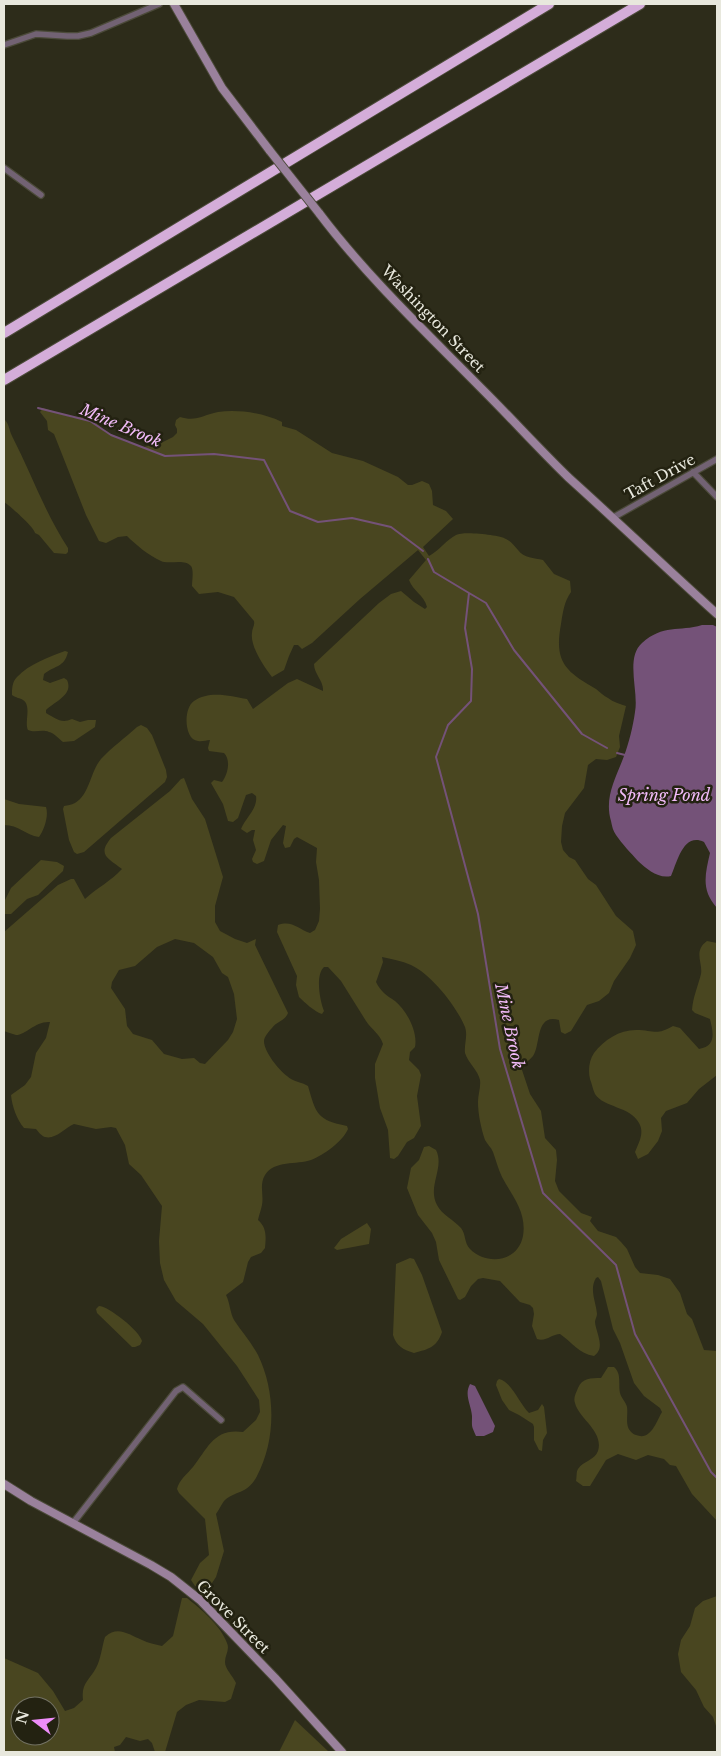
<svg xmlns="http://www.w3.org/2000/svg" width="721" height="1756" font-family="'Libre Baskerville',serif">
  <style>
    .green { fill: #494620; fill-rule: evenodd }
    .water { fill: #745278 }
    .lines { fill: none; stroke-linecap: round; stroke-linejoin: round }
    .stream { stroke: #745278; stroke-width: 2 }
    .minor-casing { stroke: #4b4a39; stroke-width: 8 }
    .secondary-casing { stroke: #4b4a39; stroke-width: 10 }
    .motorway-casing { stroke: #4b4a39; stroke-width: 12 }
    .minor { stroke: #726273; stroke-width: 5.5 }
    .secondary { stroke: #9a819c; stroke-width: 8 }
    .motorway { stroke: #d4add9; stroke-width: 10 }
    .secondary-bridge-casing { stroke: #4b4a39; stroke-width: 10; stroke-linecap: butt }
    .secondary-bridge { stroke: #9a819c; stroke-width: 8 }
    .labels { text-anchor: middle; stroke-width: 5; stroke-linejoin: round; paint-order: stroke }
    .street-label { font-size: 15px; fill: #e8e8dd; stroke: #232211 }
    .water-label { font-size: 16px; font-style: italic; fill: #f2bbf9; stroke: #232211 }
  </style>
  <rect width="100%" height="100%" fill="#2d2c1a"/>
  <path class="green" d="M 43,408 L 74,418 L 85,416 L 98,424 L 105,432 L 126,442 L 144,447 L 163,442 L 173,437 L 177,433 L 177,429 L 175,425 L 176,420 L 180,417 C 196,422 203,415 218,412 C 238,409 264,413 282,422 L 282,426 L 296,430 L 332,453 L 363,461 L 398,477 L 408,485 L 412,485 L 422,481 L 429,484 L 432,491 L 433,505 L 446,511 L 453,519 L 423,547 L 429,556 C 439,551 446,540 456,535 C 464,531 499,535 506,539 C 512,542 514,546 518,550 C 524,558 534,558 543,560 L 554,574 L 570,581 L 571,592 C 564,602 563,612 561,624 C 554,662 565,671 596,689 C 600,692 604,696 608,698 C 613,702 620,704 626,706 L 619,736 L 620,747 L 616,757 L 607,760 L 596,759 L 588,765 L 584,788 L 565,813 L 562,826 L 561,842 L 563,850 L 569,857 L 575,860 L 588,879 L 596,885 L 616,916 L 633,931 L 636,945 L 630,958 L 614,981 L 609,993 L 599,1001 L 587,1005 L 571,1031 L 565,1034 L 561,1032 L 559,1020 C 535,1013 541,1045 533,1056 C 530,1060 525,1063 521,1067 L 530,1094 L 541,1111 L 545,1138 L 556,1150 L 557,1160 L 555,1181 L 559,1191 L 581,1213 L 592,1217 L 590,1221 L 598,1231 L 616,1237 L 621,1242 L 627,1249 L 635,1267 L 640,1273 L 658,1275 L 670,1279 L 680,1293 L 687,1314 L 692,1319 L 704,1350 L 717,1351 L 717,1521 L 692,1494 L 676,1466 L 670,1465 L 664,1459 L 648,1455 L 636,1460 L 618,1454 L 606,1460 L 590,1486 L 583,1486 L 576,1481 C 577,1477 576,1472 578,1469 C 583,1461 595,1460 598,1451 C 604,1431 579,1419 575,1403 C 573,1398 576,1393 578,1388 C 582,1378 591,1378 601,1378 L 608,1367 L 614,1367 C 622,1374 618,1384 620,1393 C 621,1398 626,1402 627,1407 C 628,1413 626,1421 628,1427 C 629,1430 632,1434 636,1435 C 651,1441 656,1422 662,1412 L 660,1408 L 644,1396 L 634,1383 L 620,1343 L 613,1329 L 601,1281 L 598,1277 L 596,1278 C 589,1289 596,1302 597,1314 C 597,1317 595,1319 595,1322 C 596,1333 606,1348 594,1356 C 579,1354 572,1342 560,1334 C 552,1334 546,1342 537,1339 L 532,1326 L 534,1314 L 533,1308 L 530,1305 L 520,1302 L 500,1281 L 483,1278 L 478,1279 L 471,1286 L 465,1297 L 460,1300 L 458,1299 L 439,1260 L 436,1242 L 432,1233 L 418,1215 L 407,1188 L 411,1168 L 419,1160 L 424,1147 L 429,1146 L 436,1150 C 445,1168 427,1186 437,1205 C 442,1215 454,1220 461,1228 C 466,1234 464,1243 470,1249 C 487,1266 518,1262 523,1236 C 527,1212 512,1196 502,1177 C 498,1169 496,1160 493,1152 C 491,1147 487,1144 485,1140 C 481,1128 478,1114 478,1102 C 478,1095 481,1087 480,1080 C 478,1070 468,1063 465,1053 C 464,1044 468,1036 465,1027 C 457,1007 431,974 411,965 C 402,961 391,959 382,957 L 383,962 L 376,982 C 381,992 386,995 395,1001 C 407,1011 418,1032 415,1047 L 410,1052 L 409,1060 L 419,1070 L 421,1075 L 417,1096 L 421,1126 L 414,1138 L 407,1142 L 398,1156 L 394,1159 L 390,1158 L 388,1130 L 380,1108 L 375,1078 L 375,1064 L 383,1044 C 380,1034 372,1030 366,1021 L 341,981 L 328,967 L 324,967 C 315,975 320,1001 324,1011 L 322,1014 C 315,1012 304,1002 299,997 L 296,985 L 297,976 L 277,932 L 278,925 C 292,920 298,929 310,933 L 315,930 L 319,921 L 320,909 L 319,880 L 316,862 L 317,848 L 297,837 L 294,839 L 290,847 L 285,848 L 283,843 L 286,826 L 283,825 L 271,840 L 264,861 L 257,864 L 253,862 L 252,859 L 256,850 L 253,840 L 255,830 L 252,830 L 247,833 L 241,829 C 245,818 258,809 256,796 L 252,793 L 246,795 L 238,818 L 233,822 L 228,821 L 223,804 L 211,783 L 214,780 L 222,782 C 228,774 231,760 224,753 L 209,751 L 208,748 L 210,740 C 206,740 202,742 198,741 C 184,740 183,708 194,701 C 209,690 231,696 247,699 L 253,709 L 288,683 L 297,679 L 323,691 C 324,681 314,674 314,664 L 379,603 L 391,594 L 401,591 L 414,602 L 425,609 L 427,607 C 424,595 413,591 409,580 L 426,560 L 418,550 L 360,599 L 312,643 L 302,649 L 298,645 L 294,645 L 289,656 L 284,670 L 272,677 C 264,667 250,646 252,633 C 252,628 255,626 254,621 L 234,597 L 218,592 L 199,594 L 192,586 C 192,581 194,570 191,566 C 184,558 169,565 161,561 C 149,556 135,544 127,536 L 118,537 L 106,543 L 99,541 L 86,515 L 54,434 L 48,430 L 47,421 L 40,412 Z
    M 4,419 C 9,423 9,430 12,436 C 31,473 45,513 68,548 L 68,552 L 66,554 L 54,553 L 39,535 L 35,533 C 34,527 10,506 4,502 Z
    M 65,651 L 68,652 C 64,668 55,665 44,674 L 43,680 L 50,683 L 64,678 L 67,680 C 74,695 54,702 46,710 L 46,713 C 55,718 61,724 72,719 L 80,722 L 88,720 L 96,720 L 95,727 L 74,741 L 63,742 C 59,739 54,733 49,732 C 42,729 35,733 28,730 C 24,722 32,706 23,700 C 20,698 16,698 12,695 C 12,689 12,682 17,677 C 29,664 49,657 65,651 Z
    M 141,725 L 147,728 L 152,735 L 166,770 L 167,777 L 165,782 L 84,852 L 77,854 L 74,852 L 69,840 L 63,809 L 64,806 C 68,805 71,805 75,803 C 90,794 90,772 101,759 C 112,747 125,738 137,727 Z
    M 184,778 L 192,799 L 205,819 L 223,877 L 215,906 L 215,922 L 220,931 L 235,939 L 247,943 L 256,939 L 255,945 L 288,1013 C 285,1021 277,1021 272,1028 C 269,1031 264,1037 264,1041 C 264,1052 279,1070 287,1076 C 293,1082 302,1082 308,1086 C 316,1114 317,1120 347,1126 L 348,1129 C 343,1141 324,1155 311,1160 C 297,1165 274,1160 265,1175 C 259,1185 264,1195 262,1205 C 261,1210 259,1215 258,1220 C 267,1228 266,1237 265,1248 L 261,1253 L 251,1257 L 248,1262 L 243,1282 L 226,1295 C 230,1303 230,1313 234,1320 C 242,1332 251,1342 258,1355 C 276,1392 276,1440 257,1476 C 247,1495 236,1490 224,1501 C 221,1505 219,1510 216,1514 L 224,1551 L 216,1577 L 206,1592 L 195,1586 L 191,1580 L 200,1563 L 209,1555 L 205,1519 L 179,1493 L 177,1489 C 179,1480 187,1474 193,1467 C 208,1448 214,1428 243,1432 L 256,1420 L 260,1412 L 259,1400 L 237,1366 L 203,1324 L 176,1301 L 164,1280 L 160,1263 L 159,1241 L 162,1206 L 141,1175 L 129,1164 L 125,1145 L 116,1128 L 111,1127 L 96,1129 L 74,1124 C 65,1128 55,1140 45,1137 C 41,1136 38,1131 36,1129 L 24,1128 C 17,1120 12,1106 11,1095 L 25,1085 L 31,1077 L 36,1053 L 46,1038 L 50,1022 C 35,1021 26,1035 16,1035 C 12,1034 7,1032 4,1031 L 4,932 L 58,885 L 71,879 L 74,879 L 85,899 C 97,888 111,881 122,869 C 108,858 97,855 111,838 L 170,791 L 181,779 ZM 175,939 L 194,943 L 213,957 L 222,973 L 228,977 L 234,994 L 237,1019 L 233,1032 L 228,1040 L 205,1064 L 200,1063 L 194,1058 L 182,1059 L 164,1054 L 152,1040 L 133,1034 L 127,1026 L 125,1009 L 111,988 L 112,982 L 119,970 L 135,966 L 157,947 Z
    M 4,799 L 19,804 L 46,807 C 49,816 44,830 39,837 C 25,835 19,825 4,825 Z
    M 41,860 L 57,862 L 64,866 L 63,871 L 38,895 L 27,899 L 11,914 L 4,914 L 4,902 L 11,888 Z
    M 707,941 L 717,943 L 717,1075 L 699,1089 L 687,1103 L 666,1111 L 661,1118 L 662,1131 L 658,1141 L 648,1154 L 638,1159 L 635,1152 C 638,1144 645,1133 639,1123 C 630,1106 604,1108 595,1094 C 593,1090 592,1084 590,1079 C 588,1071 589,1060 594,1053 C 604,1040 619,1030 636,1030 C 654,1030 656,1036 673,1026 L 680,1028 L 699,1049 C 717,1046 713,1032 710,1019 L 695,1013 L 692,1010 C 693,997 698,986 701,974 C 703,963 693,951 707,941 Z
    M 367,1223 L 371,1229 L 369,1244 L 337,1250 L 334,1248 L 341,1239 Z
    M 410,1258 L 414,1259 L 422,1275 L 442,1332 C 437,1347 429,1349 414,1353 C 404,1350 396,1346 393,1335 L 396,1264 Z
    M 99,1306 C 108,1306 140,1331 142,1341 L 140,1345 L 135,1347 L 132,1347 L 97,1313 L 96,1309 Z
    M 499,1379 C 512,1382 519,1403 529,1413 L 538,1410 L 542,1404 L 544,1407 L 547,1433 L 543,1440 L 542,1451 L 539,1450 L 534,1440 L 534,1427 L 533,1424 L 519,1415 L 509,1410 L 502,1400 L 496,1385 L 497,1381 Z
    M 717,1596 L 717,1729 L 713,1717 L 704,1707 L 696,1690 L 681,1672 L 678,1654 L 681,1640 L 690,1626 L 695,1608 L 703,1601 Z
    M 182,1598 L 187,1598 C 201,1609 221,1626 227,1643 C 230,1650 225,1655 225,1662 C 225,1669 233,1676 236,1683 L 231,1699 L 225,1702 L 199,1700 L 186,1705 L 177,1712 L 165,1752 L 155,1752 L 152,1743 L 148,1739 L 140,1741 L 126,1737 L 120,1745 L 114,1747 L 115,1752 L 4,1752 L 4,1658 L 38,1673 L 53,1691 L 65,1711 L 74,1708 L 83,1700 C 81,1683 89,1681 96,1668 C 101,1659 102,1646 105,1637 C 118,1625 129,1635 142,1640 C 148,1643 155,1644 162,1646 L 173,1636 ZM 20,1706 L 50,1706 L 50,1736 L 20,1736 Z
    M 295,1720 L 329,1752 L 279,1752 Z"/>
  <path class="water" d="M 702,625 L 713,625 L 717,627 L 717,908 C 701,890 705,875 710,853 L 704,842 C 683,832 677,863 671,876 C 658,879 647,869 638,861 C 631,853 622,844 616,835 C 613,831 612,826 611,821 C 604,797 616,778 624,756 C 629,743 633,726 635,712 C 639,692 625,658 642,643 C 663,624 679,632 702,625 Z
    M 470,1384 L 475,1386 L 495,1426 L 493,1432 L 484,1436 L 476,1436 C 471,1425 472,1427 472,1416 C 471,1404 464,1395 470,1384 Z"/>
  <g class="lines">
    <path class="stream" d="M 38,408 L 90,421 L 111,435 L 165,456 L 214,454 L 264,460 L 290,511 L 318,522 L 352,518 L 391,527 L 423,551
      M 428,559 L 434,572 L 469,593 L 465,628 L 472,669 L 471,701 L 448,725 L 436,757 L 478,914 L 500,1049 L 543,1193 L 616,1265 L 635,1334 L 711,1472 L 717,1478
      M 469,593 L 486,603 L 514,650 L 582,734 L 607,748
      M 617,753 L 625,755"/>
    <defs>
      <path id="minor" d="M 4,45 L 36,34 L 67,36 L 78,36 L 91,33 L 159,4
        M 4,168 L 41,195
        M 693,472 L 717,497
        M 614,517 L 717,459
        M 73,1523 L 176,1391 L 183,1387 L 221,1420"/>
      <path id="secondary" d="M 174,4 L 222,88 L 270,151
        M 319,213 C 368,278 427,333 484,391 C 513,420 540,450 569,478 C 619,523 667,569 717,614
        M 4,1484 L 31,1501 L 151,1565 L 171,1577 L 200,1600 L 275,1678 L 342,1752"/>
      <path id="motorway" d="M 4,333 L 549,4
        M 4,380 L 640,4"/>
    </defs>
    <use href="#minor" class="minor-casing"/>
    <use href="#secondary" class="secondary-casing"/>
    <use href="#motorway" class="motorway-casing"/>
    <use href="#minor" class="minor"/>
    <use href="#secondary" class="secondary"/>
    <use href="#motorway" class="motorway"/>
    <defs>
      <path id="secondary-bridge" d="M 270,151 L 319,213"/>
    </defs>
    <use href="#secondary-bridge" class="secondary-bridge-casing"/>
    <use href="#secondary-bridge" class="secondary-bridge"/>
  </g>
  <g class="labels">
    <g class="street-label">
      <text transform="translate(433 319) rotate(46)" y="5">Washington Street</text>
      <text transform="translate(660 477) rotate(-29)" y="5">Taft Drive</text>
      <text transform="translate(233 1617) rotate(45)" y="5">Grove Street</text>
    </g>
    <g class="water-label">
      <text transform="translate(121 425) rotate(23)" y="6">Mine Brook</text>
      <text x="664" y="801">Spring Pond</text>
      <text transform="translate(510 1026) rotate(78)" y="6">Mine Brook</text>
    </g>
  </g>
  <rect width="721" height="1756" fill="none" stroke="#e8e8dd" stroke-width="10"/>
  <g transform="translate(35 1721) rotate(286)"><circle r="24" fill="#232211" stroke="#727163"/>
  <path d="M0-4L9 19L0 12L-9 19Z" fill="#ed8cf9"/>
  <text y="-8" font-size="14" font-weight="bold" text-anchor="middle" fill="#e8e8dd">N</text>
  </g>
</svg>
